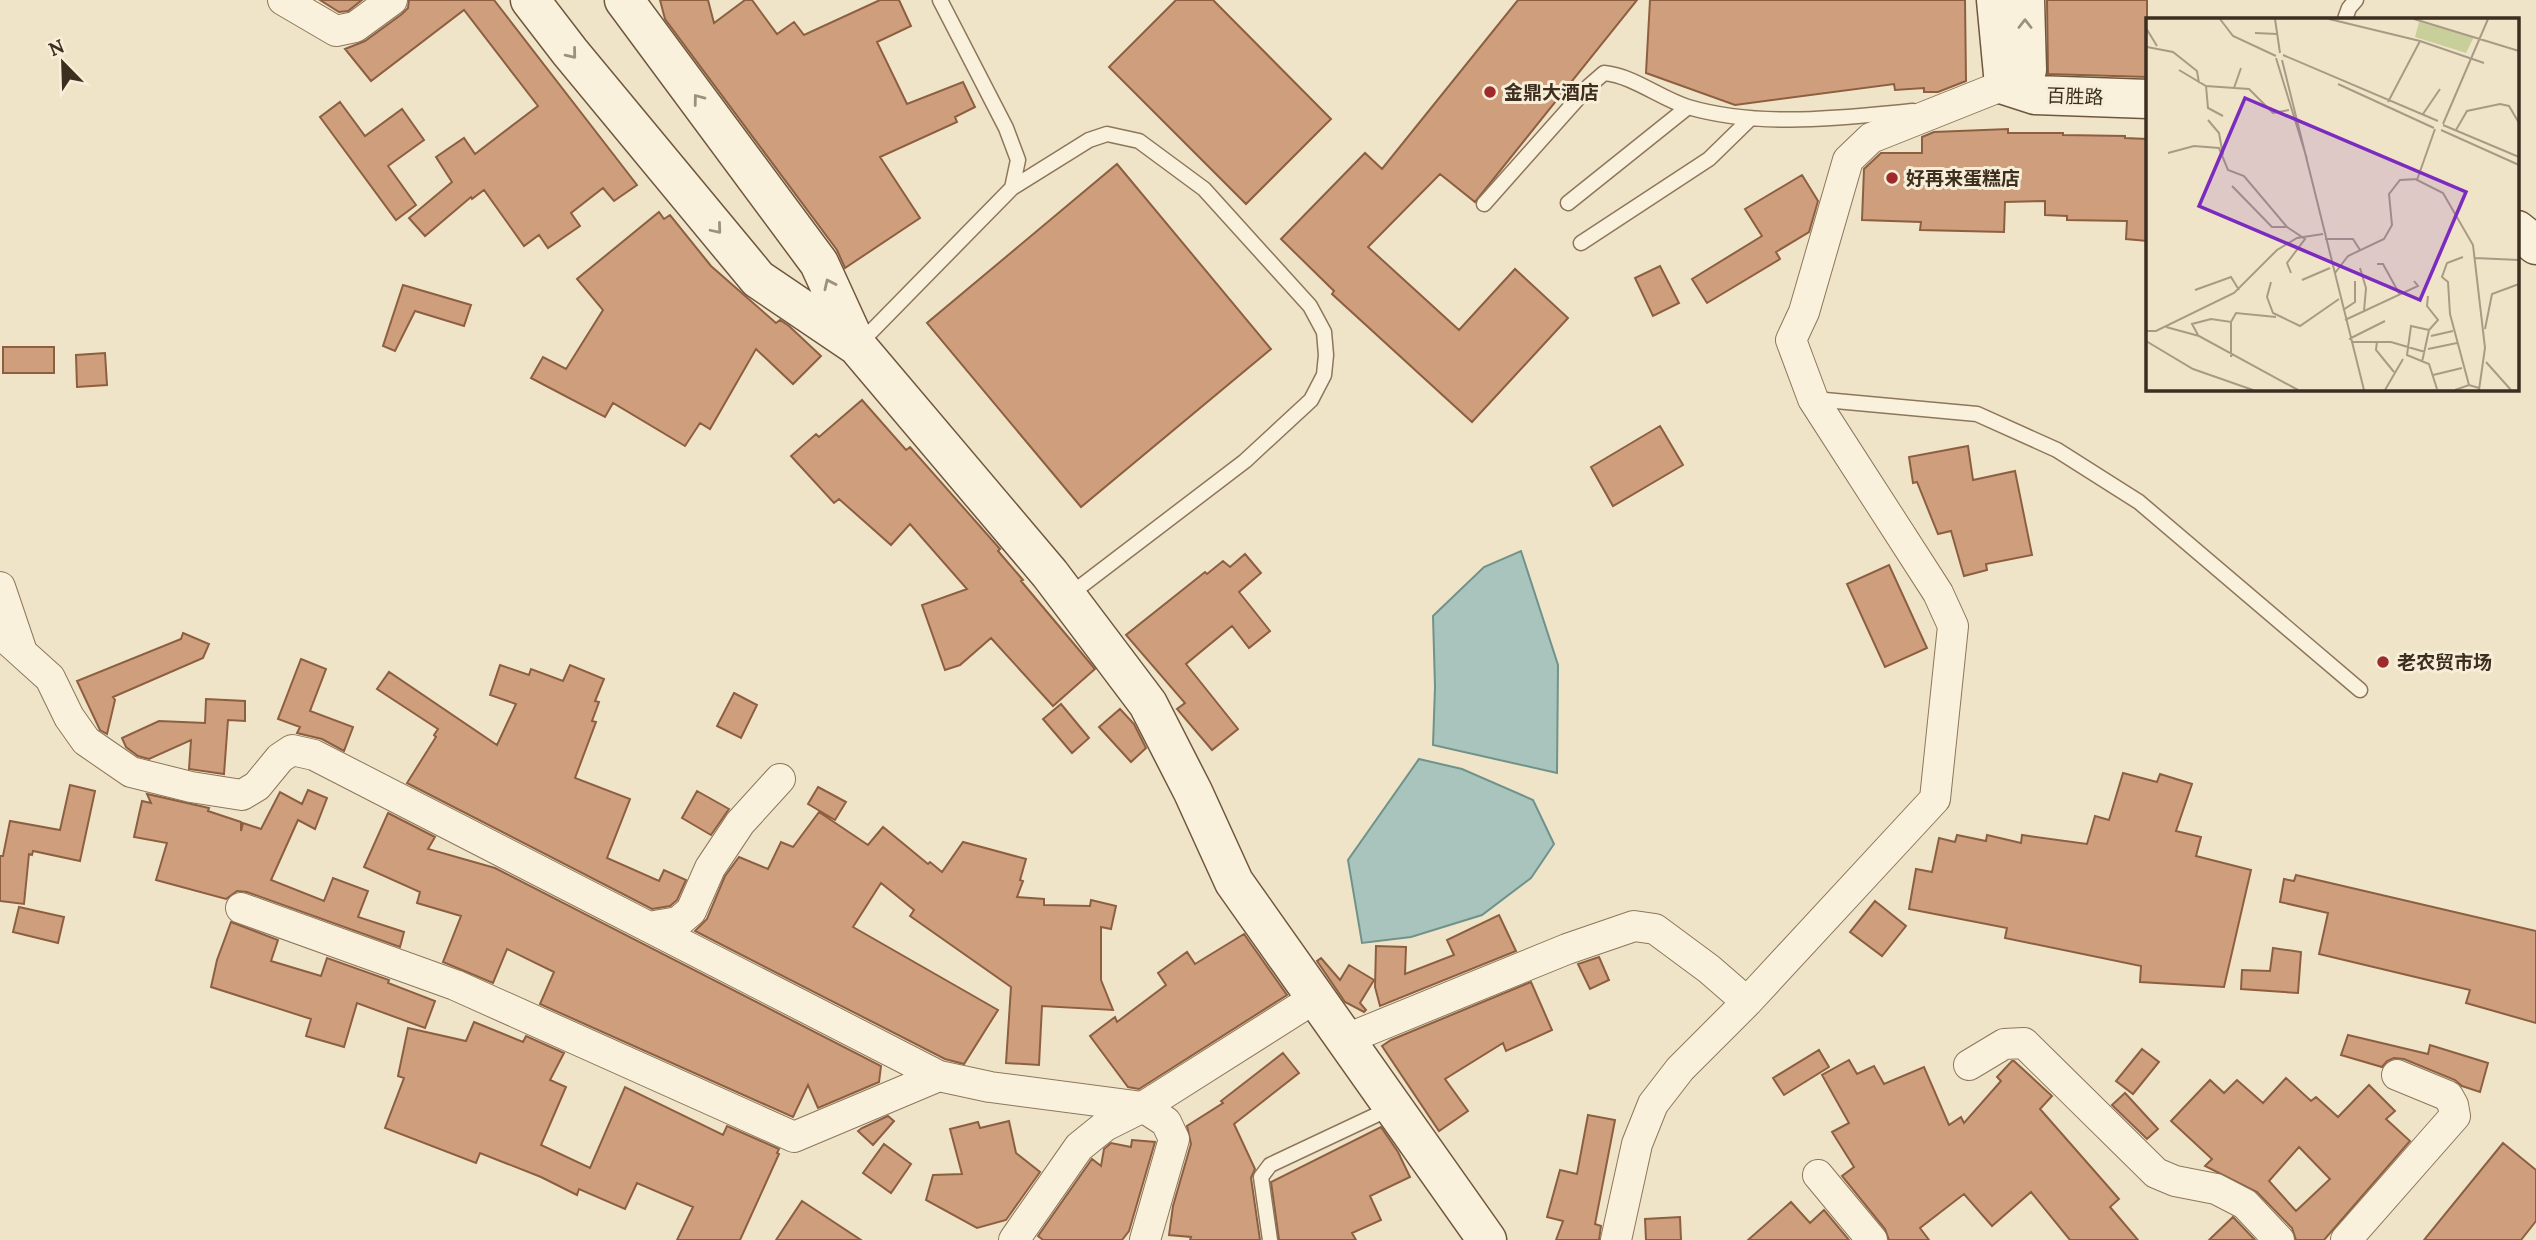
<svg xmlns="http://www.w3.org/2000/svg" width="2536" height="1240" font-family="Lora,'Noto Sans SC',serif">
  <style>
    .water { fill: #a9c4bc; stroke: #6f938a; stroke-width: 2 }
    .building { fill: #cf9f7d; stroke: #8d5f41; stroke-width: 2; fill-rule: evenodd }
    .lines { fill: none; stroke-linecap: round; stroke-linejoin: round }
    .service-casing { stroke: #8d765c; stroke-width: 17 }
    .minor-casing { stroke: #8d765c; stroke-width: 32 }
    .secondary-casing { stroke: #6f573f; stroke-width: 41 }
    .service { stroke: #faf1dc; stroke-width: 14 }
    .minor { stroke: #faf1dc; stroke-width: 30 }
    .secondary { stroke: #faf1dc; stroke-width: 38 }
    .oneway { stroke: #9c907e }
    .poi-dot { fill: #9e2a2b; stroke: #f7eed8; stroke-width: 2.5 }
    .labels { text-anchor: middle; stroke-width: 6; stroke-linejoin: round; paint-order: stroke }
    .poi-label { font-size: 19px; font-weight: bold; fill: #3d2e20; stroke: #f7eed8; text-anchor: start }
    .street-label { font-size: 19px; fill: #3d2e20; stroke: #f7eed8 }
    .inset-road { fill: none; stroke: #a89b85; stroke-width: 2 }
    .view { fill: #7b2cbf; fill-opacity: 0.15; stroke: #7b2cbf; stroke-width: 3.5 }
    .inset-edge { fill: none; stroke: #3d2e20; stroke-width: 3.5 }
  </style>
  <rect width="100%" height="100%" fill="#f0e4c8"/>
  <path class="water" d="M 1521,551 L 1558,665 L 1557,773 L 1433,745 L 1435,687 L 1433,616 L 1484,567 Z
    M 1419,759 L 1462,769 L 1533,800 L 1554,844 L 1531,878 L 1482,915 L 1411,937 L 1362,943 L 1348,860 Z"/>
  <path class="building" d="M 320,0 L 362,0 L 348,11 L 339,12 Z
    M 409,0 L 494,0 L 637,185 L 614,201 L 603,188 L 571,213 L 580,226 L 548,248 L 539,235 L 524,246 L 484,190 L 472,199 L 471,197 L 425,236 L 409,218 L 452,182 L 436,157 L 464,138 L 475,154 L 538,106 L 464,10 L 371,81 L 345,49 L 365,41 L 402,14 L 408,8 Z
    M 660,0 L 708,0 L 714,23 L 745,0 L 752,0 L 777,34 L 794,22 L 804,35 L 880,0 L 899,0 L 911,26 L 877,42 L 907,104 L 963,82 L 975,107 L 955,117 L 957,122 L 880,157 L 920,218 L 845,268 L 837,250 L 665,19 Z
    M 1176,0 L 1213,0 L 1331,119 L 1246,204 L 1109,67 Z
    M 1518,0 L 1637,0 L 1475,202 L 1440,174 L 1368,247 L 1459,330 L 1515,269 L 1568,318 L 1472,422 L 1332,294 L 1334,291 L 1281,239 L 1365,153 L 1382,169 Z
    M 1650,0 L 1965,0 L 1966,81 L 1938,92 L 1924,92 L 1924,88 L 1895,90 L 1894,84 L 1735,105 L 1646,73 Z
    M 2047,0 L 2147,0 L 2147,77 L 2048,74 Z
    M 340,102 L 365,136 L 402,109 L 424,140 L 388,166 L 416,205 L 396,220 L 320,117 Z
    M 2008,129 L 2008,133 L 2063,133 L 2063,135 L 2125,136 L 2125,138 L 2147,139 L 2147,241 L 2126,239 L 2127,221 L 2067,220 L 2067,216 L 2045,215 L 2045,201 L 2005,202 L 2004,232 L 1920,230 L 1921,222 L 1862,220 L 1864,169 L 1881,153 L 1922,153 L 1922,137 L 1934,132 Z
    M 1117,164 L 1271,349 L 1081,507 L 927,323 Z
    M 1802,175 L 1818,201 L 1809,232 L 1776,252 L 1780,259 L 1707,303 L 1692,279 L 1762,236 L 1745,209 Z
    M 659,212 L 664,219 L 670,215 L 711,266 L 776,323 L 780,320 L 789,326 L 821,356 L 793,384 L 756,349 L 710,429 L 700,423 L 685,446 L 613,403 L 605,417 L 531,378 L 543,357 L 566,369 L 603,310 L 577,279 Z
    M 1660,266 L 1679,303 L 1653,316 L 1635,278 Z
    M 403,285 L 471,305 L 464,326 L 415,311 L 395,351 L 383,346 Z
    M 3,347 L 54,347 L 54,373 L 3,373 Z
    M 105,353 L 107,385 L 77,387 L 76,355 Z
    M 862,400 L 906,450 L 910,447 L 1000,549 L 998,551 L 1023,580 L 1021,581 L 1095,669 L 1053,706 L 991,638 L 960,665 L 945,670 L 922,605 L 967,589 L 910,524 L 891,545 L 839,499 L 834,503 L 791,456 L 816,434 L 819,437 Z
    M 1660,426 L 1683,465 L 1613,506 L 1591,467 Z
    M 1968,446 L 1973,480 L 2015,471 L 2032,555 L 1986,564 L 1987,570 L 1964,576 L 1951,531 L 1938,534 L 1917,482 L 1913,483 L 1909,457 Z
    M 1245,554 L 1261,573 L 1239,592 L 1270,631 L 1249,648 L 1232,626 L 1186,664 L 1238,729 L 1212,750 L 1177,709 L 1185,703 L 1126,635 L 1205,572 L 1207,574 L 1223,561 L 1230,567 Z
    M 1889,565 L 1927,648 L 1885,667 L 1847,584 Z
    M 183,633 L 209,644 L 203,658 L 113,697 L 115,700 L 107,734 L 100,730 L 77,681 L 181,639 Z
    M 301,659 L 326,669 L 310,711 L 353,727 L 344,751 L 322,739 L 297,733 L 300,727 L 278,719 Z
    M 500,665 L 529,675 L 531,669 L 563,681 L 570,665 L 604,679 L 595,701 L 599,702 L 592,721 L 596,722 L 575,778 L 630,799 L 607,858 L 659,881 L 664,870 L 686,880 L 677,900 L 670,906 L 652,909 L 407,783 L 436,737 L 434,735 L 438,729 L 377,689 L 389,672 L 497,745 L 516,704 L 490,695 Z
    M 734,693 L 757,705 L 741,738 L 717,726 Z
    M 206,699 L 245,701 L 245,721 L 228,720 L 224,774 L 189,769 L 191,740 L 149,759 L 138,756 L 126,747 L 122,738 L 159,721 L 205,723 Z
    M 1061,704 L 1089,738 L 1072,753 L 1043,719 Z
    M 1120,709 L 1134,724 L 1146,748 L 1131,762 L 1099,727 Z
    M 2123,773 L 2157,782 L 2160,774 L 2192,784 L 2176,831 L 2201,837 L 2196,856 L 2251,870 L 2224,987 L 2140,982 L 2141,966 L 2005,938 L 2007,928 L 1909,909 L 1916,869 L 1932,872 L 1939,838 L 1955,842 L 1957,835 L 1986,841 L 1987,835 L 2021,843 L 2022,835 L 2087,844 L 2095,816 L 2109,820 Z
    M 70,785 L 95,791 L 80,861 L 33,851 L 32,855 L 29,854 L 24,904 L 0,901 L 0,856 L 3,856 L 10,821 L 60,830 Z
    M 818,787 L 846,802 L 835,820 L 808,804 Z
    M 308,790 L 327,798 L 315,829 L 298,820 L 271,880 L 324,901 L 333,878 L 368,891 L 358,917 L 404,932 L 400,947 L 247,892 L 237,891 L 226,899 L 156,880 L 167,843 L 134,837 L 142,801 L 151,803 L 147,794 L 209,808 L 208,811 L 241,822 L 241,831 L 243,823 L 261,829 L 280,792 L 302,804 Z
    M 697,791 L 729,809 L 711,835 L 682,818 Z
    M 819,812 L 868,845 L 883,827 L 928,864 L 930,862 L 942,872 L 963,842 L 1026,859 L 1020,880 L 1023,881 L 1017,897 L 1044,899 L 1044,905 L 1090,906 L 1091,900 L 1116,906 L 1111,929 L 1101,927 L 1101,980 L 1113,1010 L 1042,1006 L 1039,1065 L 1006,1063 L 1011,987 L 910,916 L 914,910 L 881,883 L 853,927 L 998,1010 L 964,1064 L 945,1059 L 695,931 L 707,919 L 725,876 L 739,857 L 768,869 L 781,842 L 793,847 Z
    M 388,813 L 435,837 L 428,849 L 495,868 L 881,1066 L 879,1082 L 818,1108 L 808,1085 L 793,1117 L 540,1004 L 554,972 L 507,949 L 493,983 L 443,962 L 461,916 L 417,903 L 420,892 L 364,867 Z
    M 2296,875 L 2536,931 L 2536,1023 L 2466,1003 L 2470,990 L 2319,954 L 2328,913 L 2280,902 L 2284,879 L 2294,881 Z
    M 1875,901 L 1906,926 L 1882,956 L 1850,932 Z
    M 19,907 L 64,917 L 58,943 L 13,932 Z
    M 1499,915 L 1516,951 L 1380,1006 L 1375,987 L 1376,946 L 1406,947 L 1405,974 L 1454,955 L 1447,940 Z
    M 231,922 L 278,940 L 271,961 L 321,976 L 327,958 L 389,980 L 388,983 L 435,1001 L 425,1028 L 357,1003 L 344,1047 L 306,1036 L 311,1019 L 211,987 L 217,960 Z
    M 1244,934 L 1287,995 L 1139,1089 L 1128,1087 L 1090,1036 L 1115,1017 L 1117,1022 L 1166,985 L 1158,973 L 1187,952 L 1195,964 Z
    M 2273,948 L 2301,952 L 2298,993 L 2241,989 L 2242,970 L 2270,971 Z
    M 1599,957 L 1609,980 L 1590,989 L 1578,964 Z
    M 1321,958 L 1340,980 L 1349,965 L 1374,980 L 1360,1003 L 1366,1010 L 1364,1012 L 1345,1002 L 1317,961 Z
    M 1531,982 L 1552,1030 L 1506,1051 L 1503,1043 L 1445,1079 L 1468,1111 L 1439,1131 L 1382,1046 L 1391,1040 Z
    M 474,1022 L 523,1042 L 526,1036 L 564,1053 L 550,1080 L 566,1087 L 541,1145 L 590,1168 L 625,1087 L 723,1135 L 727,1126 L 779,1149 L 777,1153 L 779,1154 L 740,1240 L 677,1240 L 693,1207 L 637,1183 L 625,1209 L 579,1189 L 577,1195 L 541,1177 L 480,1153 L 476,1163 L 385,1128 L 404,1078 L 398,1076 L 408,1028 L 466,1041 Z
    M 2348,1035 L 2428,1054 L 2430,1045 L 2488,1063 L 2480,1092 L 2462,1086 L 2455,1080 L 2404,1059 L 2394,1058 L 2387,1061 L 2382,1067 L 2341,1055 Z
    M 2142,1049 L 2159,1062 L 2133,1094 L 2116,1081 Z
    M 1819,1050 L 1829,1067 L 1784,1095 L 1773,1078 Z
    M 1283,1053 L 1299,1073 L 1234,1124 L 1255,1169 L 1251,1178 L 1260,1240 L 1190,1240 L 1191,1237 L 1169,1235 L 1173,1206 L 1191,1144 L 1187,1126 L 1223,1103 L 1221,1101 Z
    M 1849,1060 L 1857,1074 L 1874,1066 L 1884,1084 L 1924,1067 L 1949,1125 L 1961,1117 L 1964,1123 L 2001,1081 L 1997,1077 L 2012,1061 L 2014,1061 L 2052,1096 L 2040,1109 L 2119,1199 L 2110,1207 L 2138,1240 L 2070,1240 L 2031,1192 L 1992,1226 L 1964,1194 L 1920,1228 L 1929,1240 L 1889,1240 L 1885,1229 L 1842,1176 L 1854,1167 L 1832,1132 L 1849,1123 L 1822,1075 Z
    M 2286,1078 L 2311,1101 L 2316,1097 L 2338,1117 L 2369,1085 L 2395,1111 L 2386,1119 L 2410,1141 L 2324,1240 L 2296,1240 L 2292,1228 L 2257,1192 L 2205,1166 L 2212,1159 L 2171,1121 L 2210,1080 L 2224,1093 L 2237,1080 L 2263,1103 ZM 2299,1147 L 2330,1179 L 2296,1211 L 2269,1181 Z
    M 2125,1093 L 2158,1129 L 2147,1139 L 2112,1105 Z
    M 1588,1115 L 1615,1120 L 1595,1224 L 1601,1226 L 1599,1240 L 1556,1240 L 1563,1221 L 1547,1217 L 1560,1170 L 1577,1174 Z
    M 888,1116 L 894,1121 L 873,1145 L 858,1131 L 862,1128 Z
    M 1009,1121 L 1016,1153 L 1040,1172 L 1006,1220 L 977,1228 L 926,1200 L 933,1175 L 962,1174 L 950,1129 L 978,1122 L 980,1128 Z
    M 1381,1127 L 1398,1152 L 1410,1177 L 1370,1196 L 1381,1220 L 1352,1233 L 1356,1240 L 1279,1240 L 1271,1182 Z
    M 1132,1140 L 1155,1142 L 1129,1231 L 1122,1240 L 1043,1240 L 1038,1236 L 1092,1159 L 1101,1166 L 1104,1149 L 1111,1143 L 1131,1147 Z
    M 2503,1143 L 2536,1170 L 2536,1221 L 2521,1240 L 2424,1240 Z
    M 884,1144 L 911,1164 L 891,1193 L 863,1173 Z
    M 802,1201 L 861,1240 L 776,1240 Z
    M 1791,1202 L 1810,1223 L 1824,1210 L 1849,1240 L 1748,1240 Z
    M 1680,1217 L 1681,1240 L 1646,1240 L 1645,1219 Z
    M 2233,1217 L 2255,1240 L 2209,1240 Z"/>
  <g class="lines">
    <defs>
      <path id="service" d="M 2345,19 L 2349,8 L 2356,0
        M 1012,188 L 1089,140 L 1107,134 L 1139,141 L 1204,189 L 1310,306 L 1324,332 L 1326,355 L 1324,375 L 1311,400 L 1245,461 L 1068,596
        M 1568,203 L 1688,107
        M 1484,204 L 1589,86 L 1604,73 C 1634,76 1659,98 1688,107 C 1760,128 1839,118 1913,111
        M 1581,243 L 1709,159 L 1750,119
        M 858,345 L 1012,188 L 1018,160 L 1006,128 L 940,0
        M 1814,399 L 1977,414 L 2057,450 L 2139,502 L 2360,690
        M 1270,1240 L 1261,1177 L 1270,1165 L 1391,1108"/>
      <path id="minor" d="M 283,0 L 336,31 L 355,27 L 392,0
        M 0,587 L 22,652
        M 0,633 L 50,678 L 69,717 L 86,741 L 131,772 L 191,787 L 242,795 L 257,786 L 280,758 L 292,750 L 314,755 L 939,1076 L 990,1087 L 1143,1107 L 1166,1122 L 1174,1139 L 1145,1240
        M 241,908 L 455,985 L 794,1137 L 939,1076
        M 649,927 L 678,922 L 691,911 L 710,868 L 740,823 L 780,779
        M 1344,1040 L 1567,949 L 1634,926 L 1655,929 L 1709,969 L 1747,1002
        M 1969,1065 L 2004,1044 L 2024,1043 L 2156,1173 L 2175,1181 L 2216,1189 L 2245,1204 L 2279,1240
        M 1818,1175 L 1872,1240
        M 1014,1240 L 1079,1147 L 1105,1126 L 1143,1107 L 1315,998
        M 1616,1240 L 1637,1144 L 1653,1104 L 1680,1069 L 1747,1002 L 1935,799 L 1953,626 L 1938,593 L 1813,399 L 1791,340 L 1804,312 L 1848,160 L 1871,138 L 2004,85 L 2019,72
        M 2346,1240 L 2455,1116 L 2453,1105 L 2448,1096 L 2397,1075"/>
      <path id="secondary" d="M 530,0 L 570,52 L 758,279 L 857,346 L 1050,574 L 1148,704 L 1193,792 L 1234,882 L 1487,1240
        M 624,0 L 819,263 L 857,346
        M 1996,0 L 2004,85 L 2035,95 L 2148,99
        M 2025,0 L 2027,70
        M 2517,230 L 2536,245"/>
    </defs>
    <use href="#service" class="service-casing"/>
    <use href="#minor" class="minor-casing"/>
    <use href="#secondary" class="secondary-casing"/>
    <use href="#service" class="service"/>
    <use href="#minor" class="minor"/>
    <use href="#secondary" class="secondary"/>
  </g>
  <defs><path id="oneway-chevron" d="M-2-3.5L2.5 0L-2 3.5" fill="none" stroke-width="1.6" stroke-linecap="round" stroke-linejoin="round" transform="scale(1.75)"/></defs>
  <g class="oneway">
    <use href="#oneway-chevron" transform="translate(2025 24) rotate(-90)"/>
    <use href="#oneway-chevron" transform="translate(572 54) rotate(51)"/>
    <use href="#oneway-chevron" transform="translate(698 99) rotate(-127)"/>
    <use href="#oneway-chevron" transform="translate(717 229) rotate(50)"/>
    <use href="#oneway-chevron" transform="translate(829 284) rotate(-115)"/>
  </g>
  <g class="poi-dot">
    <circle cx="1490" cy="92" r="7"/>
    <circle cx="1892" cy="178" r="7"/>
    <circle cx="2383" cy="662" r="7"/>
  </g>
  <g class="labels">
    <g class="poi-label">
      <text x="1504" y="99">金鼎大酒店</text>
      <text x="1906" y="185">好再来蛋糕店</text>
      <text x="2397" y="669">老农贸市场</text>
    </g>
    <g class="street-label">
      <text transform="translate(2075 96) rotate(2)" y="7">百胜路</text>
    </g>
  </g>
  <g transform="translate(2146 18)">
    <rect width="373" height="373" fill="#f0e4c8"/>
    <path d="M 273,4 L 328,19 L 320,35 L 269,19 Z" fill="#c9cf9b"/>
    <path class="inset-road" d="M 74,1 L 87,18 L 130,38M 129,1 L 134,35M 183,1 L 274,23 L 338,45M 268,1 L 373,33M 0,10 L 11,28M 109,15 L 131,16M 1,29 L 27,34 L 51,53 L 53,65M 137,37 L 292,103M 130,40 L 161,141M 136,42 L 218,372M 33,52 L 60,68 L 103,71 L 127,95 L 143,92M 192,66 L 288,110M 60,68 L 62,90 L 77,98M 88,70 L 95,50M 242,84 L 274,23M 277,96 L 294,71M 62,102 L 73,115 L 77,137M 297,106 L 342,1M 297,107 L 373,139M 289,111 L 271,162 L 297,175 L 327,227 L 339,330 L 333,372M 295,112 L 373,147M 310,112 L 321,93 L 354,86 L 363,88 L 373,105M 22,135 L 48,128 L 73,130 L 82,152 L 98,158 L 141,209 L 159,221 L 141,245 L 145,255M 86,168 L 126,209 L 140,209M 179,221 L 207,221 L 214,232M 317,239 L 301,245 L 296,259 L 302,264 L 304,296 L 323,367M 329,240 L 373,242M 231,246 L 237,246 L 254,277M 214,250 L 220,270 L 218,293M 189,255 L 202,238 L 238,221 L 246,207 L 243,176 L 254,162 L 272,161M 156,262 L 184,250M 125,264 L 121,279 L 127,295 L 154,308 L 193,281M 49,272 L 85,259 L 93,272M 197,292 L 209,284 L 209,263M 199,302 L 272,268 L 268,263M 85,304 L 85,339M 20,309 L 53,318 L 152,372M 339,311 L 346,276 L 373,266M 283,312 L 265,308 L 261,337 L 283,346 L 291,371M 0,313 L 10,313 L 88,275 L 131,232 L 151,220 L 177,216M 52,317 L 46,306 L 65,301 L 85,304 L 90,295 L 130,299M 285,318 L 307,313M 203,321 L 239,303M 0,323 L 47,351 L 107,372M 231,323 L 230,332 L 248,354M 205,324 L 245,324 L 279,334M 282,331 L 311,325M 276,344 L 283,312 L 292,302 L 281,288 L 282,278M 340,344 L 365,372M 287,357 L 316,350M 239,372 L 257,341M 309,372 L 323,367 L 333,370"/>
    <path class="view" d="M 99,80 L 320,174 L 274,282 L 53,188 Z"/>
    <rect width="373" height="373" class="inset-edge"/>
  </g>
  <g transform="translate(63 63) rotate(337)" stroke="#f7eed8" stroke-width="5" paint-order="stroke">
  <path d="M0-5L12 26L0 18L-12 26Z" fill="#3d2e20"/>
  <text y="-10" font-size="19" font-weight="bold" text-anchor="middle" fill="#3d2e20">N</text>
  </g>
</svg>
